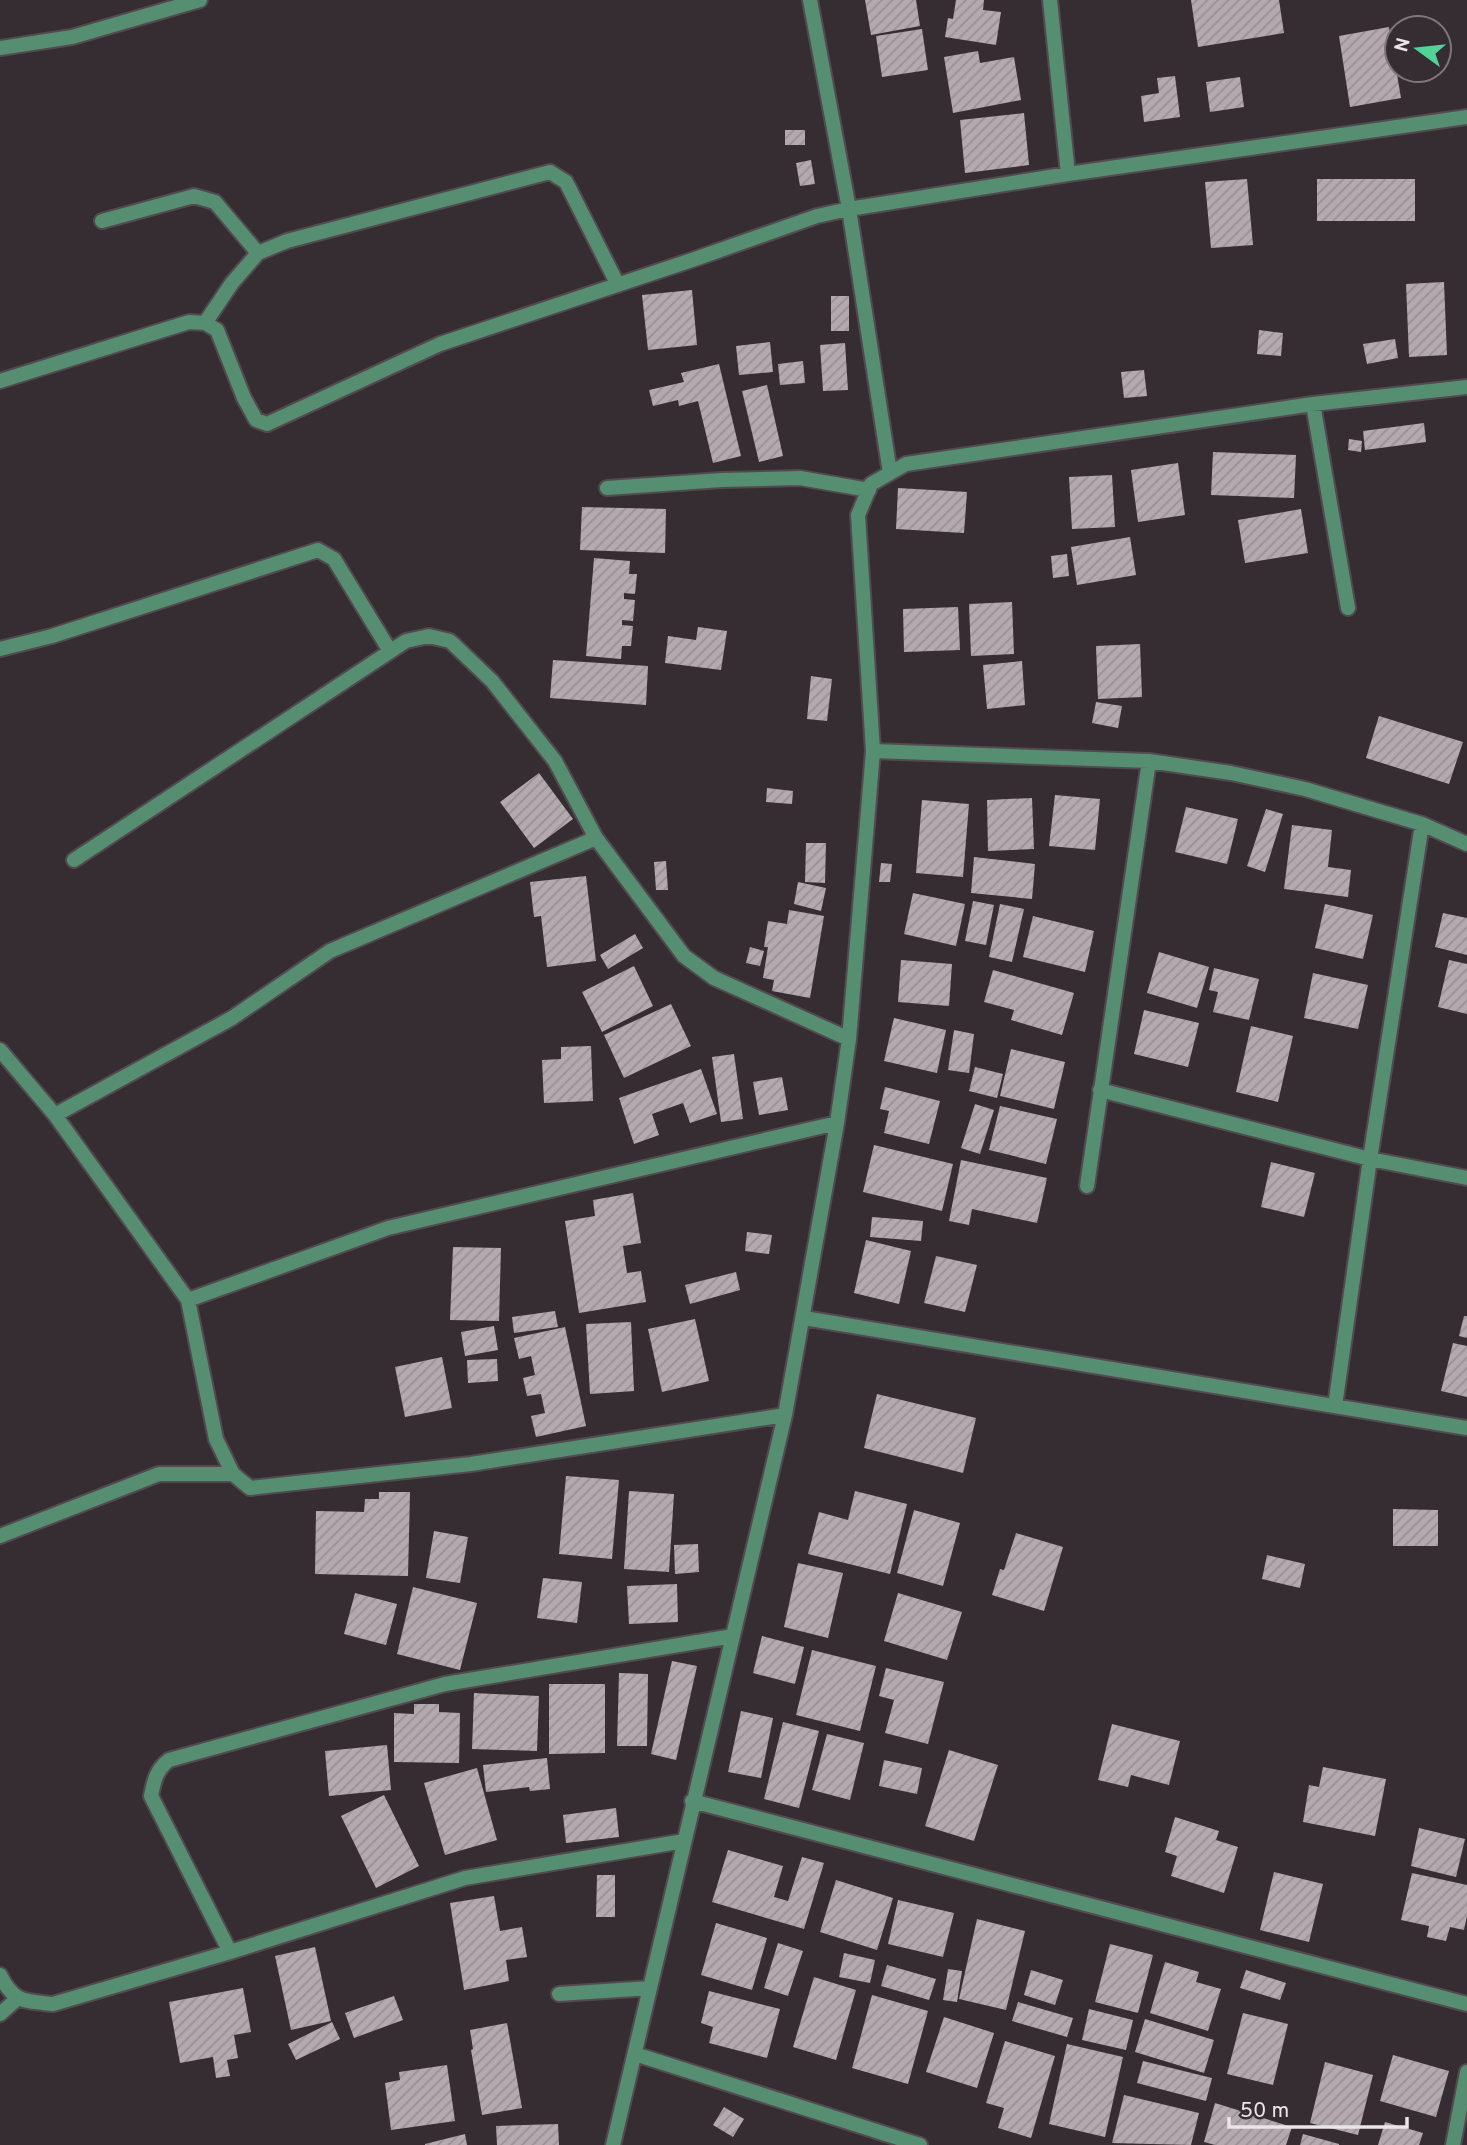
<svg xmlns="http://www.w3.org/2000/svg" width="1467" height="2145" font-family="Overpass,sans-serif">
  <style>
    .building { fill: url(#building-hatch) }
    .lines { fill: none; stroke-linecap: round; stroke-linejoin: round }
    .minor-casing { stroke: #524a4e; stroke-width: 18 }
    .minor { stroke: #558e70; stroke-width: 14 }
  </style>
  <defs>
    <pattern id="building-hatch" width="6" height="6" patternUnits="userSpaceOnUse" patternTransform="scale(1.75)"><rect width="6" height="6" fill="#b4a9ae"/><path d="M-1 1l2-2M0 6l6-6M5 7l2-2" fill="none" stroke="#989094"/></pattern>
  </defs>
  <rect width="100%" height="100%" fill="#352d31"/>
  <path class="building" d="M 865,0 L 916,0 L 920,26 L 871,35 Z
    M 956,0 L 984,0 L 983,10 L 1001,12 L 996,45 L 945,37 L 948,18 L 953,19 Z
    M 1191,0 L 1279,0 L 1284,33 L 1198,47 Z
    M 1389,27 L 1401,98 L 1350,107 L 1339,36 Z
    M 922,29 L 928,70 L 882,77 L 876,36 Z
    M 978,51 L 980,63 L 1014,57 L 1021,100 L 953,113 L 944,57 Z
    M 1175,76 L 1180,117 L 1144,122 L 1141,96 L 1159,93 L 1157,78 Z
    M 1240,77 L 1244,107 L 1210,112 L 1206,82 Z
    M 1024,113 L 1029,165 L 965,173 L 960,120 Z
    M 785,130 L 805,130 L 805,145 L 785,145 Z
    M 811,160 L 815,184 L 800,186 L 796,163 Z
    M 1247,179 L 1253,245 L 1211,248 L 1205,182 Z
    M 1317,179 L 1415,179 L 1415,221 L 1317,221 Z
    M 1444,282 L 1447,355 L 1409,357 L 1406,284 Z
    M 692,290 L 697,345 L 648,350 L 642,295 Z
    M 831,296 L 849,296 L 849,331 L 831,331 Z
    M 1259,330 L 1283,333 L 1281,356 L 1257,354 Z
    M 1395,339 L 1398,358 L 1367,364 L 1363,344 Z
    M 770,342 L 773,372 L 739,375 L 736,346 Z
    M 845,343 L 848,390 L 823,391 L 820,345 Z
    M 803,361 L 805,383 L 780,385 L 778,364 Z
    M 719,364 L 741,456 L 713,463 L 698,401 L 679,406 L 678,400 L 653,406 L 649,390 L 684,382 L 681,373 Z
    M 1144,370 L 1147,396 L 1124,398 L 1121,372 Z
    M 767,385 L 783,456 L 759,462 L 742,391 Z
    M 1424,423 L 1426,442 L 1365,450 L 1363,431 Z
    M 1349,439 L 1362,441 L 1361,452 L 1348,450 Z
    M 1213,452 L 1296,455 L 1294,498 L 1211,495 Z
    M 1178,463 L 1185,515 L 1138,522 L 1131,470 Z
    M 1112,475 L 1115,527 L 1072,529 L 1069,477 Z
    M 898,488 L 967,492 L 964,533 L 896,529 Z
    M 582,507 L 666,509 L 665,553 L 580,550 Z
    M 1301,509 L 1308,553 L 1245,563 L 1238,520 Z
    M 1130,537 L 1136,575 L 1077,585 L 1071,547 Z
    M 1067,554 L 1069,576 L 1053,578 L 1051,556 Z
    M 594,558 L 630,561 L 629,574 L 637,574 L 635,594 L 624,593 L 624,599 L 635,600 L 633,621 L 622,620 L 622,625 L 633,626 L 631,646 L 622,646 L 621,659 L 586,656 Z
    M 1012,602 L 1014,654 L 971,656 L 969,604 Z
    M 958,607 L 960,650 L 904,652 L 903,609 Z
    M 698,627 L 727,631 L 721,670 L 665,663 L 668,636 L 696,640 Z
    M 1140,644 L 1142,697 L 1098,699 L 1096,646 Z
    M 553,660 L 648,666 L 646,705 L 550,698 Z
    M 1022,661 L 1025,705 L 987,709 L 983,665 Z
    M 811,676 L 832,679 L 827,721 L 807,719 Z
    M 1096,702 L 1122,706 L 1118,728 L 1092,723 Z
    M 1379,716 L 1463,742 L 1449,784 L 1366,758 Z
    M 539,773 L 573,819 L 534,848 L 500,802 Z
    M 767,788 L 793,791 L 792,804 L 766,802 Z
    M 1055,795 L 1100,799 L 1095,850 L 1049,846 Z
    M 1032,798 L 1034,849 L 988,851 L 987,800 Z
    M 922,800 L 969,804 L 963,877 L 916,873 Z
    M 1186,807 L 1238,819 L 1227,864 L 1175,852 Z
    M 1266,809 L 1283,814 L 1265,872 L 1247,866 Z
    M 1292,825 L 1332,830 L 1328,867 L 1351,870 L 1348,897 L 1284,889 Z
    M 806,843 L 826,843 L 825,883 L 805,882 Z
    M 974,857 L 1035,864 L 1032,899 L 971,893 Z
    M 666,861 L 668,890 L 656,890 L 654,862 Z
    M 881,863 L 892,864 L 890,882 L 879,882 Z
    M 586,876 L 596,961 L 547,967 L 541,916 L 534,917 L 530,882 Z
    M 798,882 L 826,888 L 821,911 L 794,904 Z
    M 913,893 L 965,904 L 956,946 L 904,934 Z
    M 973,901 L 994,905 L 986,945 L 965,941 Z
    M 1000,904 L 1024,909 L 1012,962 L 989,957 Z
    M 1325,904 L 1373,915 L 1363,959 L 1315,948 Z
    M 789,910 L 824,916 L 810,998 L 772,991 L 774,980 L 763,978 L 768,947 L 764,947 L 768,921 L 787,924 Z
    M 1443,913 L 1467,918 L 1467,955 L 1435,947 Z
    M 1033,916 L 1094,931 L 1085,972 L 1023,957 Z
    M 635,934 L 643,948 L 608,969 L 600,955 Z
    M 750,947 L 764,951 L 760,966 L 746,963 Z
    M 1159,952 L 1209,967 L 1197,1008 L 1147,993 Z
    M 901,960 L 952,964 L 949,1006 L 898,1002 Z
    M 1449,960 L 1467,964 L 1467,1014 L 1438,1007 Z
    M 634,966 L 653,1006 L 602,1032 L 582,992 Z
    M 1214,968 L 1259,979 L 1249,1020 L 1213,1012 L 1218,992 L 1209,990 Z
    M 993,970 L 1074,993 L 1062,1035 L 1011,1020 L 1014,1010 L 984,1002 Z
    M 1313,973 L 1368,985 L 1358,1029 L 1304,1018 Z
    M 671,1004 L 691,1046 L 624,1078 L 604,1035 Z
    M 1144,1010 L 1199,1023 L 1188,1067 L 1134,1054 Z
    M 894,1018 L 946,1030 L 937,1073 L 884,1061 Z
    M 1251,1026 L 1293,1036 L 1278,1102 L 1236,1092 Z
    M 954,1030 L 974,1034 L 969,1073 L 948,1070 Z
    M 591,1046 L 593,1101 L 544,1103 L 542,1060 L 561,1059 L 561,1047 Z
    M 1011,1049 L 1065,1062 L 1054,1109 L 1000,1096 Z
    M 734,1054 L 743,1119 L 721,1122 L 712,1057 Z
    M 975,1067 L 1003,1074 L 997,1098 L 969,1091 Z
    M 701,1069 L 717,1114 L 690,1123 L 683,1103 L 652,1114 L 659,1135 L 634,1144 L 619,1098 Z
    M 782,1077 L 788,1110 L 759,1115 L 753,1082 Z
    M 885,1087 L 940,1101 L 929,1144 L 884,1133 L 889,1111 L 880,1109 Z
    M 975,1104 L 994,1110 L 980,1154 L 961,1148 Z
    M 1000,1106 L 1057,1119 L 1046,1164 L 989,1150 Z
    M 874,1145 L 953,1164 L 942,1211 L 863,1192 Z
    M 961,1160 L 1047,1178 L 1037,1223 L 972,1209 L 969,1225 L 949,1221 Z
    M 1271,1162 L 1315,1173 L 1304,1217 L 1261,1207 Z
    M 633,1193 L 641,1243 L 623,1246 L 627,1273 L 641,1271 L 646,1302 L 579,1313 L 565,1221 L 595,1216 L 593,1200 Z
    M 872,1217 L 923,1221 L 921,1241 L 870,1237 Z
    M 747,1232 L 772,1235 L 769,1254 L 745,1251 Z
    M 866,1240 L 911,1251 L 899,1304 L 854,1293 Z
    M 453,1247 L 501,1248 L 499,1321 L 450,1320 Z
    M 936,1256 L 977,1265 L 965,1312 L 924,1303 Z
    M 736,1272 L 740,1290 L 690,1304 L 685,1285 Z
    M 555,1311 L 558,1327 L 514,1333 L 512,1317 Z
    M 1464,1316 L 1467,1316 L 1467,1338 L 1459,1336 Z
    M 695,1319 L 709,1381 L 662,1392 L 648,1329 Z
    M 631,1322 L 634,1391 L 590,1394 L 586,1324 Z
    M 494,1326 L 498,1350 L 465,1356 L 461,1332 Z
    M 565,1327 L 586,1426 L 536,1437 L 531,1416 L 545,1413 L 541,1394 L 527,1396 L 523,1378 L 535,1375 L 531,1356 L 519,1359 L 514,1338 Z
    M 1453,1343 L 1467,1346 L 1467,1397 L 1441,1391 Z
    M 442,1357 L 452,1408 L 405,1417 L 395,1367 Z
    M 497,1359 L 498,1381 L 468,1383 L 467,1360 Z
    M 877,1394 L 976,1418 L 963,1473 L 864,1448 Z
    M 566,1476 L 619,1480 L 612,1559 L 559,1554 Z
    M 629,1491 L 674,1494 L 669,1572 L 624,1569 Z
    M 855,1491 L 907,1504 L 890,1574 L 808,1554 L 819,1512 L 848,1520 Z
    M 379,1492 L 410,1492 L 408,1576 L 315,1574 L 316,1511 L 364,1512 L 365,1499 L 379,1499 Z
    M 1393,1509 L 1438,1510 L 1438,1546 L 1393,1546 Z
    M 914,1510 L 960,1523 L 943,1586 L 897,1573 Z
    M 434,1531 L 468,1537 L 460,1583 L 426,1578 Z
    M 1016,1533 L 1063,1547 L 1044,1611 L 992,1595 L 1000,1569 L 1004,1570 Z
    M 698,1544 L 699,1572 L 675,1574 L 674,1545 Z
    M 1267,1555 L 1305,1564 L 1300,1588 L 1262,1579 Z
    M 798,1563 L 843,1573 L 828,1638 L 784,1627 Z
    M 543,1578 L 582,1582 L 577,1623 L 537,1618 Z
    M 677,1584 L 678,1622 L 629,1624 L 627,1586 Z
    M 413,1587 L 477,1603 L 460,1670 L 397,1654 Z
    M 355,1593 L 397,1604 L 386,1645 L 344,1634 Z
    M 898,1593 L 962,1612 L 947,1660 L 884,1641 Z
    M 762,1636 L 804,1647 L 795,1684 L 753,1673 Z
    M 812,1650 L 876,1666 L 860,1731 L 796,1715 Z
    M 672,1661 L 697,1666 L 676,1760 L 651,1754 Z
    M 886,1668 L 944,1682 L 928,1744 L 885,1733 L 894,1700 L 879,1696 Z
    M 619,1673 L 648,1674 L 647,1746 L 617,1746 Z
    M 549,1684 L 605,1684 L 605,1753 L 549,1754 Z
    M 474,1693 L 539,1696 L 537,1751 L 472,1749 Z
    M 414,1704 L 439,1704 L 439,1712 L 460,1713 L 459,1763 L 394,1762 L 394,1713 L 414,1714 Z
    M 741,1711 L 773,1718 L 761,1778 L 728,1772 Z
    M 783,1722 L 819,1731 L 799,1808 L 764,1799 Z
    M 1112,1724 L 1180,1741 L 1169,1785 L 1131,1775 L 1128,1787 L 1098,1780 Z
    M 827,1734 L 864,1743 L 850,1800 L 812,1790 Z
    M 387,1745 L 391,1790 L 329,1796 L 325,1751 Z
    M 949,1750 L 998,1765 L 974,1841 L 925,1826 Z
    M 547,1758 L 550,1789 L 530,1791 L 529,1787 L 486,1792 L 483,1765 Z
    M 884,1760 L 922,1768 L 917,1794 L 879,1786 Z
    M 1323,1767 L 1386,1779 L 1375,1836 L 1303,1822 L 1309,1785 L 1319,1787 Z
    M 477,1768 L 497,1840 L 445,1855 L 424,1783 Z
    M 384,1795 L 419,1866 L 376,1888 L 341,1816 Z
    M 616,1808 L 619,1837 L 566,1843 L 563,1815 Z
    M 1175,1817 L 1219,1831 L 1216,1840 L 1238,1847 L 1224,1893 L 1171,1876 L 1177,1856 L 1165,1852 Z
    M 1419,1828 L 1465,1839 L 1456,1877 L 1411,1866 Z
    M 728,1850 L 783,1866 L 774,1897 L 788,1901 L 802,1857 L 824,1863 L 804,1929 L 712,1902 Z
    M 1274,1872 L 1323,1884 L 1309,1942 L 1260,1930 Z
    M 1412,1873 L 1467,1885 L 1467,1916 L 1464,1930 L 1450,1927 L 1446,1941 L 1427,1937 L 1429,1926 L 1401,1920 Z
    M 597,1875 L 615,1875 L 615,1917 L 596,1917 Z
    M 836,1880 L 893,1898 L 877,1950 L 820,1932 Z
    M 494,1896 L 500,1931 L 522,1927 L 527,1957 L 506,1960 L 509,1981 L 464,1990 L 450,1903 Z
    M 898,1900 L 954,1913 L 943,1957 L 888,1944 Z
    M 977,1919 L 1025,1931 L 1006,2010 L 959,1999 Z
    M 716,1923 L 767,1938 L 752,1990 L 701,1975 Z
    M 778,1943 L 803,1951 L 788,1996 L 764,1988 Z
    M 1110,1944 L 1153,1955 L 1138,2013 L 1095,2002 Z
    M 315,1947 L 331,2021 L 291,2030 L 275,1956 Z
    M 844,1953 L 875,1960 L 870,1983 L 839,1977 Z
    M 1165,1962 L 1199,1972 L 1196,1982 L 1221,1989 L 1208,2031 L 1150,2013 Z
    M 887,1965 L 936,1979 L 929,2000 L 881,1986 Z
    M 948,1969 L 962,1971 L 957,2002 L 943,2000 Z
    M 1031,1970 L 1063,1980 L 1055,2005 L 1024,1995 Z
    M 1246,1970 L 1286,1983 L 1280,2000 L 1240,1988 Z
    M 814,1977 L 856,1990 L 836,2060 L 793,2047 Z
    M 243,1988 L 251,2032 L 234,2035 L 238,2058 L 227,2060 L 230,2076 L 216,2078 L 213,2057 L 180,2063 L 169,2002 Z
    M 709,1991 L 780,2009 L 767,2058 L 709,2043 L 713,2027 L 701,2023 Z
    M 872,1995 L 928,2011 L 908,2084 L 852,2068 Z
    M 394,1996 L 403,2020 L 354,2038 L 345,2013 Z
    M 1018,2002 L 1073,2018 L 1067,2037 L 1012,2021 Z
    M 1089,2009 L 1133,2020 L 1126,2050 L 1082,2040 Z
    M 1243,2013 L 1288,2024 L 1273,2085 L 1227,2074 Z
    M 944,2017 L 994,2033 L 977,2088 L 926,2072 Z
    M 1145,2019 L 1214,2040 L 1204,2073 L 1135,2052 Z
    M 332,2022 L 340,2039 L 296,2060 L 288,2044 Z
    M 507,2023 L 522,2108 L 482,2115 L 471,2050 L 473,2049 L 470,2030 Z
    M 1005,2041 L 1055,2056 L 1031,2138 L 998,2128 L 1004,2108 L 986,2103 Z
    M 1067,2044 L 1123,2057 L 1105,2137 L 1049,2124 Z
    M 1393,2055 L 1449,2071 L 1436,2117 L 1380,2101 Z
    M 1143,2061 L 1212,2078 L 1206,2101 L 1137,2083 Z
    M 1325,2062 L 1373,2075 L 1358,2135 L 1310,2123 Z
    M 447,2065 L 455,2121 L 391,2130 L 385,2083 L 400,2080 L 399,2072 Z
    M 1124,2095 L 1199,2113 L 1191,2145 L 1112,2143 Z
    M 1215,2103 L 1292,2127 L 1286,2145 L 1215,2145 L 1204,2142 Z
    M 724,2107 L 744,2119 L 733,2137 L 713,2125 Z
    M 1385,2122 L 1423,2133 L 1419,2145 L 1378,2145 Z
    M 558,2124 L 559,2145 L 497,2145 L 496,2126 Z
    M 465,2134 L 467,2145 L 425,2145 L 425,2144 Z
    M 1303,2134 L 1339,2144 L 1339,2145 L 1300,2145 Z"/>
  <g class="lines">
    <defs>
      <path id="minor" d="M 810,0 L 849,209 L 890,473
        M 1050,0 L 1068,174
        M 0,48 L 72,37 L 200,0
        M 102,221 L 194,196 L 215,202 L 258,253
        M 205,323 L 232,283 L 258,253 L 287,241 L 550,172 L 566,182 L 618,285
        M 0,381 L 189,322 L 205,323 L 217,330 L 244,398 L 256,420 L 267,424 L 440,344 L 692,260 L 817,216 L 849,209 L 1068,174 L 1467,117
        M 1313,404 L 1348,608
        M 607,488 L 722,480 L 800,478 L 869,490
        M 0,649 L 52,636 L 318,550 L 334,559 L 390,651
        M 873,751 L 1149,761 L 1231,773 L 1305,789 L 1422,824 L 1467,844
        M 74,860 L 406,641 L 429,636 L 450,641 L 492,681 L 555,761 L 596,838 L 684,956 L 714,978 L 849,1039
        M 0,1050 L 55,1115 L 188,1300 L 216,1439 L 233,1474 L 250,1488 L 471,1464 L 785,1415
        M 1100,1090 L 1370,1159 L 1467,1178
        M 55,1115 L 232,1018 L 330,951 L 596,838
        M 1087,1186 L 1149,761
        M 188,1300 L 388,1228 L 837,1123
        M 804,1318 L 1467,1428
        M 1335,1406 L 1370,1159 L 1422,824
        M 0,1536 L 159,1474 L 233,1474
        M 692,1801 L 1467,2004
        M 230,1952 L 151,1796 C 154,1781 156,1770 169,1760 L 445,1684 L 733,1636
        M 0,1975 C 14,2003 24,2001 53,2004 L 230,1952 L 465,1878 L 684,1841
        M 559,1994 L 650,1988
        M 0,2014 L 18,1998
        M 635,2054 L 920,2145
        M 613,2145 L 785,1415 L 837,1123 L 849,1039 L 873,751 L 858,515 L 871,484 L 906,464 L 1313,404 L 1467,387
        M 1453,2145 L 1467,2072"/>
    </defs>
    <use href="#minor" class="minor-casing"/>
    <use href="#minor" class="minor"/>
  </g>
  <g transform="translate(1418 49) rotate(285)"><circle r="33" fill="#352d31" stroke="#7d777a" stroke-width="2"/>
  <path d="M0-5L12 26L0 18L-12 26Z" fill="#51d398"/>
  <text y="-10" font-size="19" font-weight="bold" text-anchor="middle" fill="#eae5e7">N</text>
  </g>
  <path d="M1229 2117v10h178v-10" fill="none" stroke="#eae5e7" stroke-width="3.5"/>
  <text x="1240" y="2117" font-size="21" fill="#eae5e7" stroke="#352d31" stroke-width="5" paint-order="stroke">50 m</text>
</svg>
